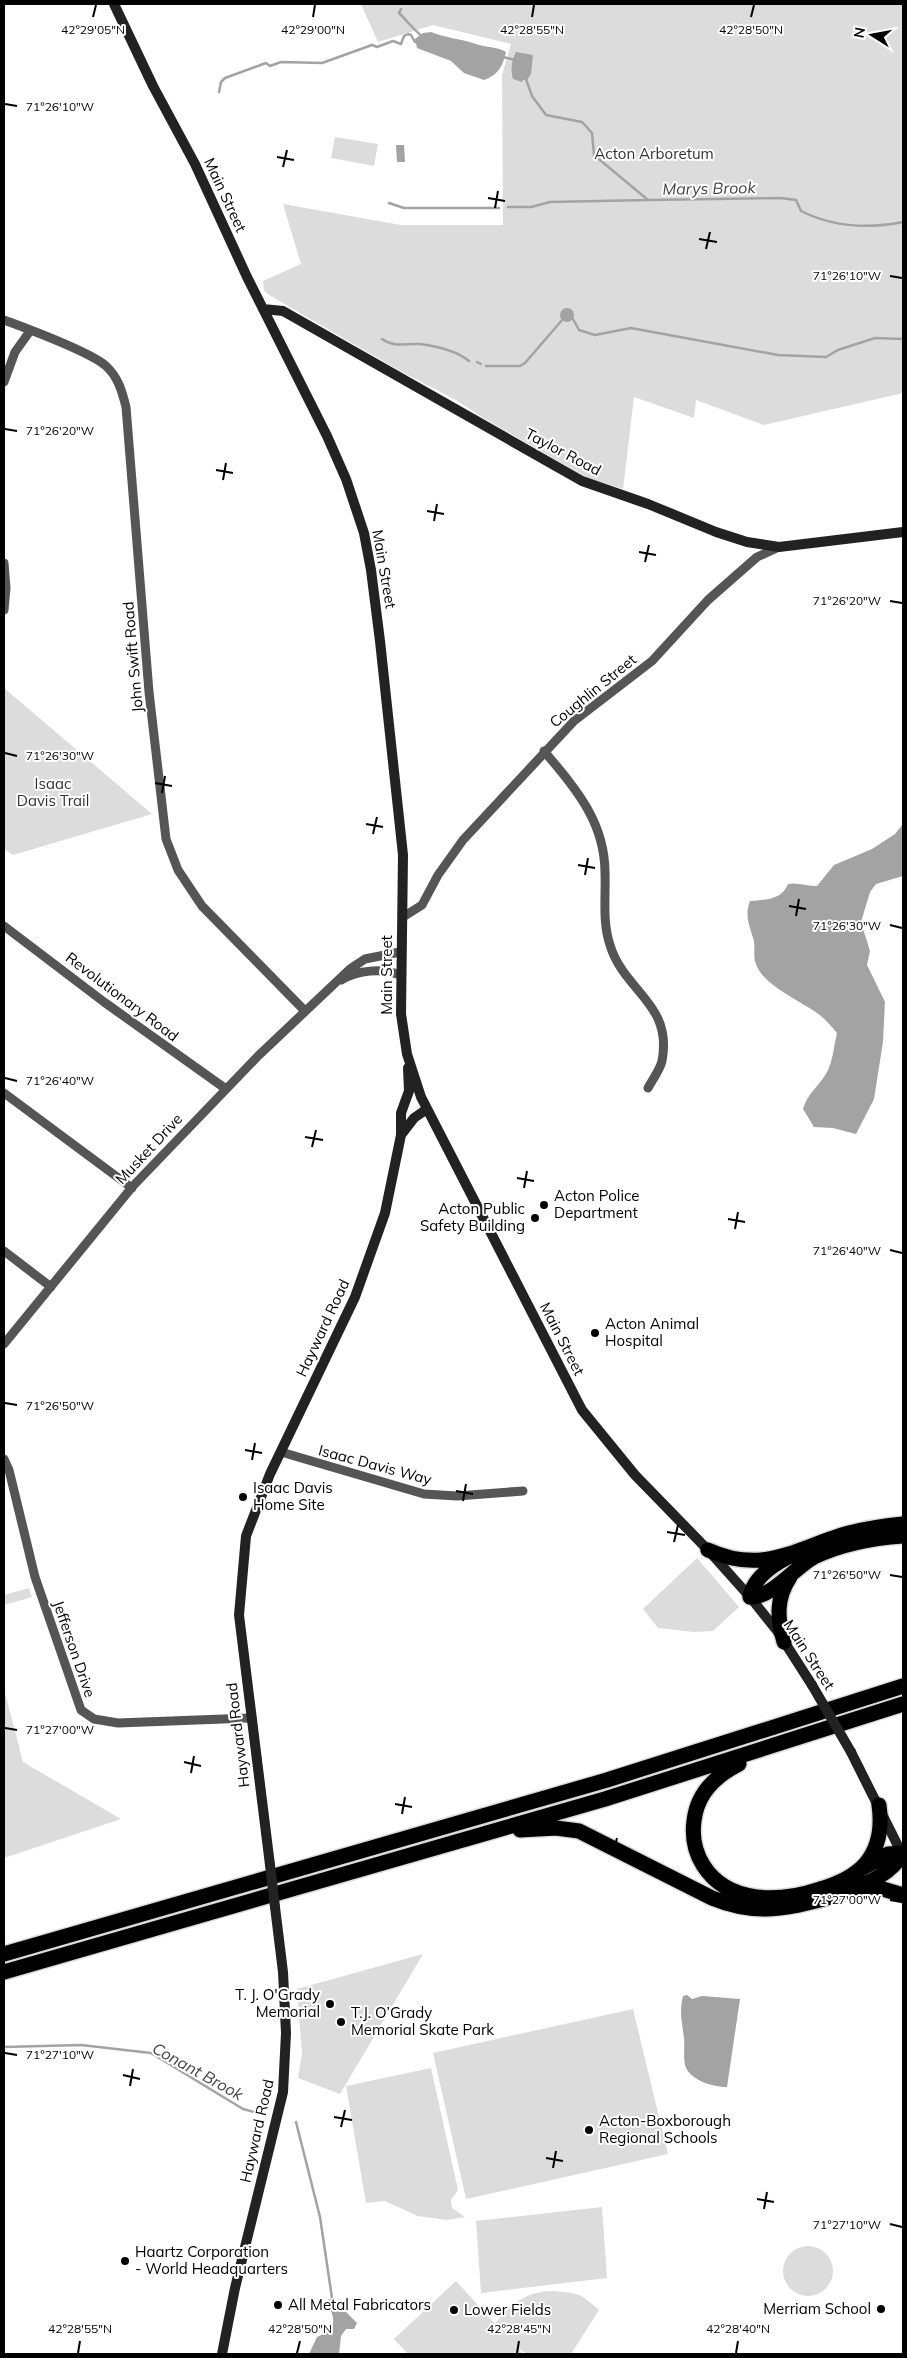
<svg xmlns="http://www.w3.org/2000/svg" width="907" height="2358" font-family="Mulish,sans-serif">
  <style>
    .green { fill: #dcdcdc }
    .water { fill: #a3a3a3 }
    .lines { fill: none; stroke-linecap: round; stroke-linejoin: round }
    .stream { stroke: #a3a3a3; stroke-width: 2.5 }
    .highway-casing { stroke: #dbdbdb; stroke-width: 18 }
    .street { stroke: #555; stroke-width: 9 }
    .secondary { stroke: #222; stroke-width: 10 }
    .highway { stroke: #000; stroke-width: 15 }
    .secondary-bridge { stroke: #222; stroke-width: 10 }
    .ticks { fill: none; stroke: #000; stroke-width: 2 }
    .poi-dot { fill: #000; stroke: #fff; stroke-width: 2 }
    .labels { text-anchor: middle; stroke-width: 4; stroke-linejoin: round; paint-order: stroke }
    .park-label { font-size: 15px; fill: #333; stroke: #fff }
    .street-label { font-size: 15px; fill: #000; stroke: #fff }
    .poi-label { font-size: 15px; fill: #000; stroke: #fff; text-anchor: start }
    .water-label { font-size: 16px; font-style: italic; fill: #444; stroke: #fff }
    .ticks-label { font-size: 12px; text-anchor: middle; fill: #000; stroke: #fff; stroke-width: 4; stroke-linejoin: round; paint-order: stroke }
  </style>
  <rect width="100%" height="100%" fill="#fff"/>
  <path class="green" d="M 361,4 L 903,4 L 903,393 L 764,425 L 696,400 L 694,418 L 634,397 L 623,489 L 588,478 L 485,419 L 456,400 L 400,371 L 269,295 L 264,291 L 263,281 L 301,264 L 283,204 L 401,225 L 503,225 L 502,75 L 511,44 L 433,25 L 378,42 Z
    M 335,137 L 378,144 L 374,166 L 331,158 Z
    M 4,688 L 152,814 L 13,855 L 4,849 Z
    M 697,1558 L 739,1607 L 713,1631 L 694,1632 L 658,1628 L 643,1609 Z
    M 29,1588 L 32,1597 L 4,1605 L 4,1595 Z
    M 4,1689 L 23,1762 L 121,1819 L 4,1858 Z
    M 423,1954 L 340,2094 L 298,2078 L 302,2054 L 297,1989 Z
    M 633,2009 L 668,2154 L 466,2199 L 433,2053 Z
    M 431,2068 L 458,2190 L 451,2200 L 452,2208 L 465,2217 L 447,2220 L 418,2216 L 385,2201 L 366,2203 L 346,2086 Z
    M 602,2207 L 607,2278 L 481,2293 L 476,2221 Z
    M783 2271a25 25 0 1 1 50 0a25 25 0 1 1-50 0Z
    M 456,2281 L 495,2324 C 512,2303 526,2291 554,2291 C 561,2292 574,2292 581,2296 C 587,2299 594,2306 599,2310 L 571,2354 L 527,2354 L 518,2348 L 523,2354 L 408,2354 L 394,2339 Z"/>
  <path class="water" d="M 431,32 C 446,38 461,39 476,44 C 487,48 496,46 506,52 C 503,66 498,75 484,80 L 464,73 L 451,61 L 417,48 L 415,39 L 423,33 Z
    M 516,52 L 533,55 L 531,74 L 527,80 L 523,80 L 522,82 L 513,79 C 510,68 512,60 516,52 Z
    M 396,145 L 404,145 L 405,162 L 397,162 Z
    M560 315a7 7 0 1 1 14 0a7 7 0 1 1-14 0Z
    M 903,824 L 903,876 L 876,884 L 870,892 L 861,922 L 870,951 L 867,965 L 885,1002 L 883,1042 L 874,1099 L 856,1134 L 833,1128 L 814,1127 L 803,1109 C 809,1091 818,1088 827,1072 C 833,1061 834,1045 837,1033 C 832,1027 827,1021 821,1016 C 804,1002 763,986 756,964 C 753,957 755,949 754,941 C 750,926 744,917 750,901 C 765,900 782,900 788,884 C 797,882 807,886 817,886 L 834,865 L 872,849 L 895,834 Z
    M 687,1995 L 692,1999 L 702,1996 L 740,1999 L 727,2087 C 713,2087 689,2080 685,2065 C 683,2056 685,2047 684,2038 C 682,2020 679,2014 683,1996 Z
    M 332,2298 L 357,2323 L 354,2329 L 346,2329 L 341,2336 L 339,2354 L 309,2354 L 317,2337 C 338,2327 336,2320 326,2301 Z"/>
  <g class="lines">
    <path class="stream" d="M 401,9 L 399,13 C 408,22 414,30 423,37
      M 503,57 L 515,60
      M 526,79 L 532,96 L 546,115 L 582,122 L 592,133 L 594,155 L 648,200 L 781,198 L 796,200 L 801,211 C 833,227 868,229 903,222
      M 219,92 L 221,82 L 225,78 L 266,63 L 270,66 L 281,62 L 322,63 L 372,45 L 377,47 L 393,41 L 401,44 L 404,36 L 408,34 L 411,35 L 415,42 L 417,42
      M 389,203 L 404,208 L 499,208
      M 508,207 L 531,207 L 550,202 L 648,200
      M 570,318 L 573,319 L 579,330 L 595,335 L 631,328 L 778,355 L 826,357 L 838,350 L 875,338 L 903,339
      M 382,339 C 395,348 406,343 420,344 C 435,346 457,351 469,361
      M 477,362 L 481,364
      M 486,366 L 520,366 L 525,363 L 563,319
      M 4,2047 L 81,2045 L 151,2053 L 243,2109 L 262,2114
      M 296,2122 L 320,2217 L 332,2298"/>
    <defs>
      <path id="highway" d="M 809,1547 C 788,1556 754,1572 750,1597 C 772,1598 795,1567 814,1557 C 841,1544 874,1538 903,1536
        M 708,1550 C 761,1574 792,1551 842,1535 C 862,1529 883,1526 903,1524
        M 784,1642 C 777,1618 776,1598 790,1577
        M 739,1764 C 715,1776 697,1793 694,1821 C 692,1836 695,1852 703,1865 C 728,1905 781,1902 820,1889 C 837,1884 855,1876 866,1863 C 880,1846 882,1826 879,1805
        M 520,1830 L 556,1828 L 579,1831 L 712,1898 C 729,1905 746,1909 765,1909 C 798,1909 889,1887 902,1853 L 888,1854 L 856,1872
        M 859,1888 L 876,1887 L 903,1895
        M 4,1954 L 607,1780 L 903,1686
        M 4,1972 L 605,1799 L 903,1704"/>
    </defs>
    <use href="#highway" class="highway-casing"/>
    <path class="street" d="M 4,320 C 28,329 89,351 106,366 C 118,377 122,391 126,407 L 149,692 L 166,839 L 178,870 L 202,906 L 305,1011
      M 4,382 L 15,352 L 30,331
      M 4,563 L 6,588 L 4,610
      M 544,751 C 576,789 605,822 605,873 C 606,897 602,921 610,945 C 624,992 673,1003 662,1061 C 660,1070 652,1080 648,1088
      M 403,917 L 422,905 L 438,875 L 463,840 L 574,721 L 652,661 L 708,600 L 757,557 L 779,547
      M 4,926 L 104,1002 L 226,1089
      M 341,980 C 359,970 381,968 400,975
      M 4,1093 L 132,1188
      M 4,1251 L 51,1287
      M 4,1344 L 133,1186 L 258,1056 L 350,969 L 365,959 L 400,952
      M 281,1452 L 424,1494 L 457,1496 L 523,1491
      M 4,1459 L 9,1470 L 35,1577 L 81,1710 L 94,1719 L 118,1723 L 250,1718"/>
    <path class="secondary" d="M 114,4 L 153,86 L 195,164 L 247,277 L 327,436 L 346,479 L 364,533 L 371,570 L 380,641 L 403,855 L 401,1014 L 407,1054 L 421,1097 L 582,1410 L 635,1475 L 708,1550 L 750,1597 L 778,1632 L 812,1685
      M 263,309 L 283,311 L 582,481 L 648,504 L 716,532 L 747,542 L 779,547 L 903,532
      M 401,1135 L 414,1118 L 427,1109
      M 851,1752 L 903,1856
      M 270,1865 L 239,1615 L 246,1536 L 270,1474 L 355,1297 L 385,1213 L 401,1135 L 401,1113 L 409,1091 L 408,1068
      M 222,2354 L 235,2288 L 283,2092 L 286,2033 L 283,1972 L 275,1907"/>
    <use href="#highway" class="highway"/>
    <path class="secondary-bridge" d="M 812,1685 L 851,1752
      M 270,1865 L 275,1907"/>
  </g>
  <path class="ticks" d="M 93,17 L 96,5M 313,17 L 315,5M 532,17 L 534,5M 751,17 L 754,5M 5,104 L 17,106M 277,157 L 294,160M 283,167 L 287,150M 488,198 L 505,201M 495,208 L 498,191M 699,239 L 717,242M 706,249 L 710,232M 890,276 L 902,278M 5,429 L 17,431M 216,470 L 233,473M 223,480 L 226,463M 427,511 L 444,514M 434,521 L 437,504M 639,552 L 656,555M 645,562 L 649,545M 890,601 L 902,603M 5,753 L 17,756M 155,783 L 172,786M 162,793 L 165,776M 366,824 L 383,827M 373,834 L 377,817M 578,865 L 595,868M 585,875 L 588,858M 789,906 L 806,909M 796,916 L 799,899M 890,925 L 902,928M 5,1078 L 17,1081M 305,1137 L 323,1140M 312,1147 L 316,1130M 517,1178 L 534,1181M 524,1188 L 527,1171M 728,1219 L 745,1222M 735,1229 L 738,1212M 890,1250 L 902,1253M 5,1403 L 17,1405M 245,1450 L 262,1453M 252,1460 L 255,1443M 456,1491 L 473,1494M 463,1501 L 466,1484M 667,1532 L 685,1535M 674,1542 L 678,1525M 890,1575 L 902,1577M 5,1728 L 17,1730M 184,1762 L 201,1766M 191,1773 L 194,1756M 395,1804 L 412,1807M 402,1814 L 405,1797M 607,1845 L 624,1848M 613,1855 L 617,1838M 890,1900 L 902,1902M 5,2053 L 17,2055M 123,2075 L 140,2079M 130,2086 L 133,2069M 334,2117 L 352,2120M 341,2127 L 345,2110M 546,2158 L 563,2161M 553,2168 L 556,2151M 757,2199 L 774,2202M 764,2209 L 767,2192M 890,2224 L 902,2227M 78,2353 L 80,2341M 297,2353 L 300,2341M 517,2353 L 519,2341M 736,2353 L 738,2341"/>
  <g class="poi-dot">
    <circle cx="544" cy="1205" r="5"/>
    <circle cx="535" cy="1218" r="5"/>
    <circle cx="595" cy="1333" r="5"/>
    <circle cx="243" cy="1497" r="5"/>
    <circle cx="330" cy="2004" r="5"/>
    <circle cx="341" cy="2022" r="5"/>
    <circle cx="589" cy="2130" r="5"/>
    <circle cx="125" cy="2261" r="5"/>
    <circle cx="278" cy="2305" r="5"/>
    <circle cx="881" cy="2309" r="5"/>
    <circle cx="454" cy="2310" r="5"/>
  </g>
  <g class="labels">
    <g class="park-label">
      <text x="654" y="159">Acton Arboretum</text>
      <text x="53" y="789">Isaac<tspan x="53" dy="17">Davis Trail</tspan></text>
    </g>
    <g class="street-label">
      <text transform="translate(225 195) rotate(65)" y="5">Main Street</text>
      <text transform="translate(563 452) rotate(28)" y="5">Taylor Road</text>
      <text transform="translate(384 569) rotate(80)" y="5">Main Street</text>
      <text transform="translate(133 657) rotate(-95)" y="5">John Swift Road</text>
      <text transform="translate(593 691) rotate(-39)" y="5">Coughlin Street</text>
      <text transform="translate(387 975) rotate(-90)" y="5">Main Street</text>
      <text transform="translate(122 997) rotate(37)" y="5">Revolutionary Road</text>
      <text transform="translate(149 1149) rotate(-47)" y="5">Musket Drive</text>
      <text transform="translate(323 1328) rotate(-65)" y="5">Hayward Road</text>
      <text transform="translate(562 1339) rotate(63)" y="5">Main Street</text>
      <text transform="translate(375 1465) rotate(15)" y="5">Isaac Davis Way</text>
      <text transform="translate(74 1649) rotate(71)" y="5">Jefferson Drive</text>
      <text transform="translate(809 1655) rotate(57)" y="5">Main Street</text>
      <text transform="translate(238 1735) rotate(-97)" y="5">Hayward Road</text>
      <text transform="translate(257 2131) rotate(-77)" y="5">Hayward Road</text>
    </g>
    <g class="poi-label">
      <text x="554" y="1201">Acton Police<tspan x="554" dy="17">Department</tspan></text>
      <text x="525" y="1214" text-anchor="end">Acton Public<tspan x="525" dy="17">Safety Building</tspan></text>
      <text x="605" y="1329">Acton Animal<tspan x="605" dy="17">Hospital</tspan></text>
      <text x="253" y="1493">Isaac Davis<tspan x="253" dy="17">Home Site</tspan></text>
      <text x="320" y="2000" text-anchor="end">T. J. O'Grady<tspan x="320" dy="17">Memorial</tspan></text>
      <text x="351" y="2018">T.J. O’Grady<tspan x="351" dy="17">Memorial Skate Park</tspan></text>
      <text x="599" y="2126">Acton-Boxborough<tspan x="599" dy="17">Regional Schools</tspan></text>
      <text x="135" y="2257">Haartz Corporation<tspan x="135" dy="17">- World Headquarters</tspan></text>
      <text x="288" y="2310">All Metal Fabricators</text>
      <text x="871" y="2314" text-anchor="end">Merriam School</text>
      <text x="464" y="2315">Lower Fields</text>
    </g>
    <g class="water-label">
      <text transform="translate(709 188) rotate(-1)" y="6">Marys Brook</text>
      <text transform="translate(198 2071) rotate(29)" y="6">Conant Brook</text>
    </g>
  </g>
  <g class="ticks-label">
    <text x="93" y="34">42°29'05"N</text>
    <text x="313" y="34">42°29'00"N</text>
    <text x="532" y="34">42°28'55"N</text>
    <text x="751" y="34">42°28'50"N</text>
    <text x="60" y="111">71°26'10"W</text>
    <text x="847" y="280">71°26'10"W</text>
    <text x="60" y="435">71°26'20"W</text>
    <text x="847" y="605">71°26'20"W</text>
    <text x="60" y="760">71°26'30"W</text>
    <text x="847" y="930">71°26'30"W</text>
    <text x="60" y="1085">71°26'40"W</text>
    <text x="847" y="1255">71°26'40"W</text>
    <text x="60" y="1410">71°26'50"W</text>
    <text x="847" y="1579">71°26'50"W</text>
    <text x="60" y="1734">71°27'00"W</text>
    <text x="847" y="1904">71°27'00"W</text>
    <text x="60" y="2059">71°27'10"W</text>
    <text x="847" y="2229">71°27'10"W</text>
    <text x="80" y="2333">42°28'55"N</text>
    <text x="300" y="2333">42°28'50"N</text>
    <text x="519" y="2333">42°28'45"N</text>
    <text x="738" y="2333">42°28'40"N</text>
  </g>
  <rect width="907" height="2358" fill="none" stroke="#000000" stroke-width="10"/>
  <g transform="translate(872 35) rotate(281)" stroke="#ffffff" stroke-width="4" paint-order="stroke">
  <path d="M0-4L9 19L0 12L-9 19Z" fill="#000000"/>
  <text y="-8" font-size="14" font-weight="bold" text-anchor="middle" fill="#000000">N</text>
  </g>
</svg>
